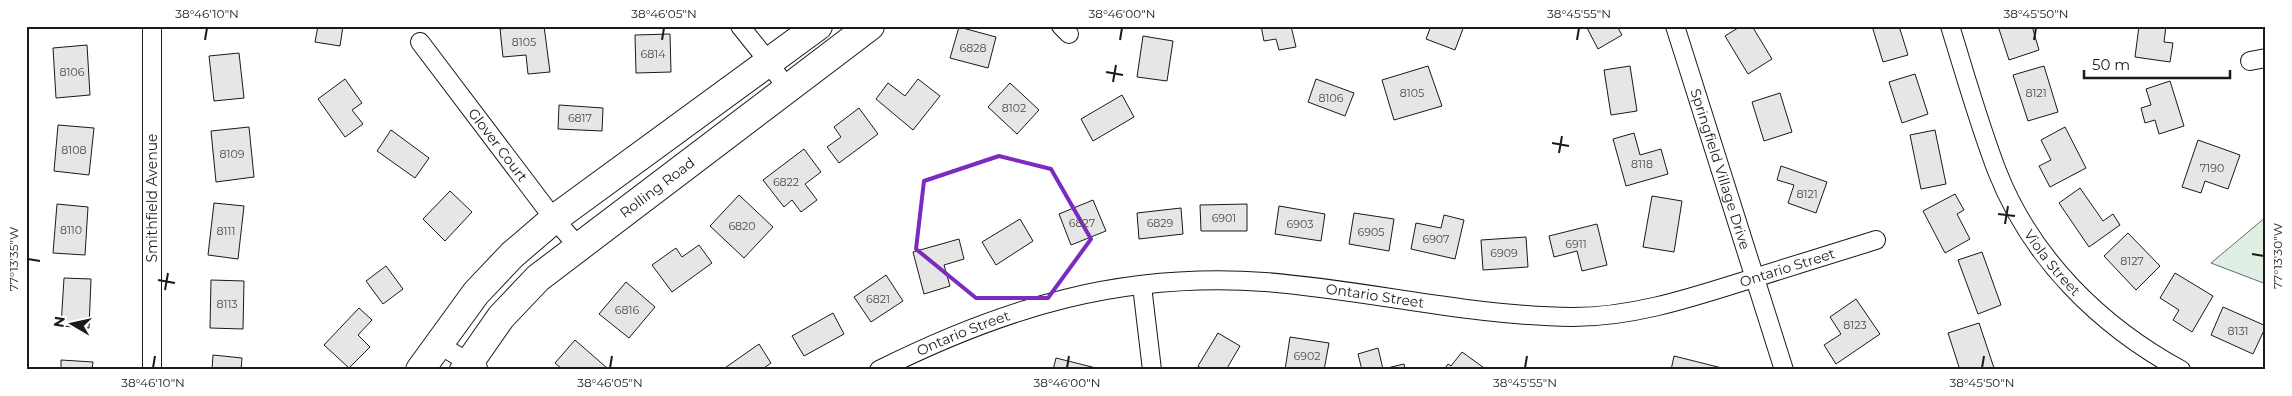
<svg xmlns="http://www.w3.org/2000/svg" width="2292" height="396" font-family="Montserrat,sans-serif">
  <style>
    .green { fill: #e0efe3; stroke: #6a6a6a }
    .building { fill: #e6e6e6; stroke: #1a1a1a }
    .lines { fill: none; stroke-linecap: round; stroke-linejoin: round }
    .minor-casing { stroke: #1a1a1a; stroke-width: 20 }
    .primary-casing { stroke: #1a1a1a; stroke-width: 30 }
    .minor { stroke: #fff; stroke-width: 18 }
    .primary { stroke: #fff; stroke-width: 28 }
    .marked { fill: none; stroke: #7b2cbf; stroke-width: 4; stroke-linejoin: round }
    .ticks { fill: none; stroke: #1a1a1a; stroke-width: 2 }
    .labels { text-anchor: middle; stroke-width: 4; stroke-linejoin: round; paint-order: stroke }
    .number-label { font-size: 11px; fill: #4d4d4d }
    .street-label { font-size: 14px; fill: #1a1a1a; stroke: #fff }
    .neatline { fill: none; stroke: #1a1a1a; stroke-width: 2 }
    .ticks-label { font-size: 12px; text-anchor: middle; fill: #1a1a1a }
  </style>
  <rect width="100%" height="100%" fill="#fff"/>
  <path class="green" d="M 2266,217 L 2266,284 L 2211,263 Z"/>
  <path class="building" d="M 318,26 L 343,26 L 340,46 L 315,42 Z
    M 527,26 L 544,26 L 550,72 L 528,74 L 526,55 L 503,57 L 500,29 Z
    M 1261,26 L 1291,26 L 1296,47 L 1279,50 L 1276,39 L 1264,41 Z
    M 1431,26 L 1464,26 L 1455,50 L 1426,39 Z
    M 1586,26 L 1617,26 L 1622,35 L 1598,49 Z
    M 1741,26 L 1752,26 L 1772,59 L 1748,74 L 1725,36 Z
    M 1872,26 L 1899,26 L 1908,55 L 1883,62 Z
    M 1998,26 L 2032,26 L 2039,50 L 2009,60 Z
    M 2139,26 L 2166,26 L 2164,42 L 2173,43 L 2170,62 L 2135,57 Z
    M 959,27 L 996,37 L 988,68 L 950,58 Z
    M 670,34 L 671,72 L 636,73 L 635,35 Z
    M 1143,36 L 1173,41 L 1167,81 L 1137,77 Z
    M 87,45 L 90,95 L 56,98 L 53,48 Z
    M 239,53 L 244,98 L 214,101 L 209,56 Z
    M 1428,66 L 1442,106 L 1394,120 L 1382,80 Z
    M 1630,66 L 1637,111 L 1611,115 L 1604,70 Z
    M 2044,66 L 2058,112 L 2028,121 L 2013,75 Z
    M 1915,74 L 1928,114 L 1902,123 L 1889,82 Z
    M 345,79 L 362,103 L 352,110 L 363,124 L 345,137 L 318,99 Z
    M 918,79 L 940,96 L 913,130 L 876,99 L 888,83 L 905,96 Z
    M 1316,79 L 1354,93 L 1345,116 L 1308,102 Z
    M 2170,81 L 2184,126 L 2159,134 L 2155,120 L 2145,123 L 2141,108 L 2151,105 L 2146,89 Z
    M 1010,83 L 1039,110 L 1017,134 L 988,107 Z
    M 1780,93 L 1792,132 L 1764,141 L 1752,102 Z
    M 1122,95 L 1134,117 L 1093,141 L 1081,119 Z
    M 559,105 L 603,108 L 602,131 L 558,129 Z
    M 859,108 L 878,134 L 839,163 L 827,147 L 841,137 L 834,127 Z
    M 58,125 L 94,128 L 89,175 L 54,171 Z
    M 249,127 L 254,177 L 216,182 L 211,131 Z
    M 2065,127 L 2086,168 L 2050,187 L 2039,166 L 2051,160 L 2041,140 Z
    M 391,130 L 429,158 L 415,178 L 377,151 Z
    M 1935,130 L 1946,184 L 1921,189 L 1910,135 Z
    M 1634,133 L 1640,155 L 1661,149 L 1668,174 L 1626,186 L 1613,139 Z
    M 2198,140 L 2240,155 L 2228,189 L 2205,181 L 2201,193 L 2182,187 Z
    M 804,149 L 821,172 L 805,184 L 817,200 L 801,212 L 792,200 L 784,207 L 763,180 Z
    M 1781,166 L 1827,182 L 1816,213 L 1788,203 L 1794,185 L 1777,180 Z
    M 2080,188 L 2103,221 L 2113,214 L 2120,225 L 2089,247 L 2059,203 Z
    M 450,191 L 472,212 L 445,241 L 423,219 Z
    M 1955,194 L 1964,210 L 1957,214 L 1970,239 L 1945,253 L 1923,211 Z
    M 739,195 L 773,227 L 744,258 L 710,226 Z
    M 1652,196 L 1682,201 L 1674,252 L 1643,247 Z
    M 1093,200 L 1106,231 L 1071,245 L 1059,214 Z
    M 214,203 L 244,206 L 238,259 L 208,255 Z
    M 57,204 L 88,207 L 85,255 L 53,253 Z
    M 1247,204 L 1247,231 L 1201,231 L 1200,205 Z
    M 1279,206 L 1325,214 L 1321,241 L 1275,234 Z
    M 1181,208 L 1183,234 L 1139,239 L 1137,213 Z
    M 1354,213 L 1394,219 L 1389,251 L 1349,244 Z
    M 1444,215 L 1464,220 L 1455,259 L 1411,249 L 1416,223 L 1441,228 Z
    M 1020,219 L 1033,241 L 996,265 L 982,242 Z
    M 1597,224 L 1607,265 L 1582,271 L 1577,251 L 1554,257 L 1549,236 Z
    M 2128,233 L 2160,266 L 2136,290 L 2104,256 Z
    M 1526,237 L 1528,267 L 1483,270 L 1481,240 Z
    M 959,239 L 964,259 L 944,265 L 950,286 L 924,294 L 913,252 Z
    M 699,245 L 712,263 L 672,292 L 652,265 L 676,248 L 682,257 Z
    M 1982,252 L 2001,305 L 1978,314 L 1958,260 Z
    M 386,266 L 403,289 L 383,304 L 366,281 Z
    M 2175,273 L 2213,296 L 2192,332 L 2173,320 L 2179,310 L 2160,298 Z
    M 886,275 L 903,301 L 871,322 L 854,297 Z
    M 64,278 L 91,279 L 89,328 L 61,326 Z
    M 211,280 L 244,281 L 243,329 L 210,328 Z
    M 626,282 L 655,307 L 629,338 L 599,314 Z
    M 1856,299 L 1880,334 L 1836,364 L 1824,345 L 1841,334 L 1830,317 Z
    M 2223,307 L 2266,326 L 2253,354 L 2211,335 Z
    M 359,308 L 372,320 L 358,335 L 370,347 L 349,368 L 324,345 Z
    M 833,313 L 844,334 L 804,356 L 792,336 Z
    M 1979,323 L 1994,368 L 1960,370 L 1948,333 Z
    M 1218,333 L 1240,346 L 1226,370 L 1204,370 L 1198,366 Z
    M 1290,337 L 1329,343 L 1324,370 L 1285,370 Z
    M 575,340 L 607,368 L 606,370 L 563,370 L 555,363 Z
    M 759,344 L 771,363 L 761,370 L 722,370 Z
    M 1378,348 L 1383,369 L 1404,364 L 1405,370 L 1362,370 L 1358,354 Z
    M 1462,352 L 1487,370 L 1444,370 L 1448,364 L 1451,366 Z
    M 213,355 L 242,358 L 241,370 L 212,370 Z
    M 1674,356 L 1730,370 L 1671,370 Z
    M 1056,358 L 1100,369 L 1100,370 L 1053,370 Z
    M 61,360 L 93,362 L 92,370 L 61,370 Z"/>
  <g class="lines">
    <defs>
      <g id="minor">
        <path d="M 740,26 L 768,61 L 788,90"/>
        <path d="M 1061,26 L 1069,34"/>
        <path id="s1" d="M 1675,26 L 1784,370"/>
        <path id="s2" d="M 1950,26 C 1965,74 1979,124 1997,171 C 2031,258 2100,326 2181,370"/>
        <path id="s3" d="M 420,42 L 554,219 L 578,246"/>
        <path d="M 2250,61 L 2266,58"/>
        <path d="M 1142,286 L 1152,370"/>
        <path d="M 438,344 L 478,368"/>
        <path d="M 152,370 L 152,26"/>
        <path id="s4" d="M 879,370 C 1005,307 1122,272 1265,282 C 1368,290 1469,316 1573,317 C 1630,317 1684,300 1738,283 C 1784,269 1830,254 1876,240"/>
      </g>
      <g id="primary">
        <path d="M 420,370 L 476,293 L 512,255 L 554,219 L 818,26"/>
        <path id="s5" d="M 464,370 L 501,317 L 538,278 L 870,26"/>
      </g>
    </defs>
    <use href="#minor" class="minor-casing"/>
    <use href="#primary" class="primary-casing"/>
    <use href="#minor" class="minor"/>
    <use href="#primary" class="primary"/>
  </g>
  <path class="marked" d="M 999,156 L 1051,169 L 1091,239 L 1048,298 L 976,298 L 916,249 L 924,181 Z"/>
  <path class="ticks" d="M 205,40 L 207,28M 662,40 L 664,28M 1120,40 L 1122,28M 1577,40 L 1579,28M 2034,40 L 2036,28M 1106,72 L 1123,75M 1113,82 L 1116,65M 1552,143 L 1569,146M 1559,153 L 1562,136M 1998,214 L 2015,216M 2005,224 L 2008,206M 2252,254 L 2264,256M 28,259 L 40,261M 158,280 L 175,283M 165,290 L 168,273M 153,368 L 155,356M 610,368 L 612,356M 1067,368 L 1069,356M 1525,368 L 1527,356M 1982,368 L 1984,356"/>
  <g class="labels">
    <g class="number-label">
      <text x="524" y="46">8105</text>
      <text x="973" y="52">6828</text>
      <text x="653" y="58">6814</text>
      <text x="72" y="76">8106</text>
      <text x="1412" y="97">8105</text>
      <text x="2036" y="97">8121</text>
      <text x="1331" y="102">8106</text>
      <text x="1014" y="112">8102</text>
      <text x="580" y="122">6817</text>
      <text x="74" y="154">8108</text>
      <text x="232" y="158">8109</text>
      <text x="1642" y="168">8118</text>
      <text x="2212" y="172">7190</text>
      <text x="786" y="186">6822</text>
      <text x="1807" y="198">8121</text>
      <text x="1224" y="222">6901</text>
      <text x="1082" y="227">6827</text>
      <text x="1160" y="227">6829</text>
      <text x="1300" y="228">6903</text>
      <text x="742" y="230">6820</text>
      <text x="71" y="234">8110</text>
      <text x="226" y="235">8111</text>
      <text x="1371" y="236">6905</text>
      <text x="1436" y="243">6907</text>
      <text x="1576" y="248">6911</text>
      <text x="1504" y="257">6909</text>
      <text x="2132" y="265">8127</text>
      <text x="878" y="303">6821</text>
      <text x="227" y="308">8113</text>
      <text x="627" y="314">6816</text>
      <text x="1855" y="329">8123</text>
      <text x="2238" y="335">8131</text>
      <text x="1307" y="360">6902</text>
    </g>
    <g class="street-label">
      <text dy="5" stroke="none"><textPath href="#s3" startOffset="129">Glover Court</textPath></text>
      <text dy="5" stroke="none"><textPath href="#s1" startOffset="150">Springfield Village Drive</textPath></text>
      <text dy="5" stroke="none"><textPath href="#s5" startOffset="268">Rolling Road</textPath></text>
      <text transform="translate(152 198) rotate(-90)" y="5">Smithfield Avenue</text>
      <text dy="5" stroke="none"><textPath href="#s2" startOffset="260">Viola Street</textPath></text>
      <text dy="5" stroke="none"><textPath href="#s4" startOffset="932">Ontario Street</textPath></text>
      <text dy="5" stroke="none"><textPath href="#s4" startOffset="512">Ontario Street</textPath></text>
      <text dy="5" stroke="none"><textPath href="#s4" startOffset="92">Ontario Street</textPath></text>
    </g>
  </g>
  <rect width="2292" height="396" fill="none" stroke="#ffffff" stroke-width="55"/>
  <g transform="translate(72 324) rotate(279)" stroke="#ffffff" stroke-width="4" paint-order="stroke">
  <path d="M0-4L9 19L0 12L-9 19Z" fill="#1a1a1a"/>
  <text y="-8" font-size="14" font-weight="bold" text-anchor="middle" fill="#1a1a1a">N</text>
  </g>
  <path d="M2084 70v8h146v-8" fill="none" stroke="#1a1a1a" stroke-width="2.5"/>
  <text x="2092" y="70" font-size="15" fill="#1a1a1a" stroke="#ffffff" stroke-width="4" paint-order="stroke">50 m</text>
  <rect x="28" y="28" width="2236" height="340" class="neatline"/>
  <g class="ticks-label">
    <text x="207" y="18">38°46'10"N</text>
    <text x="664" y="18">38°46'05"N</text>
    <text x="1122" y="18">38°46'00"N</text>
    <text x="1579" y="18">38°45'55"N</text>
    <text x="2036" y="18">38°45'50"N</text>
    <text transform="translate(2278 256) rotate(-90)" y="4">77°13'30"W</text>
    <text transform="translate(14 259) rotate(-90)" y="4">77°13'35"W</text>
    <text x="153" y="387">38°46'10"N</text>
    <text x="610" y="387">38°46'05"N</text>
    <text x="1067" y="387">38°46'00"N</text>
    <text x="1525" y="387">38°45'55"N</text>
    <text x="1982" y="387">38°45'50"N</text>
  </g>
</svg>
